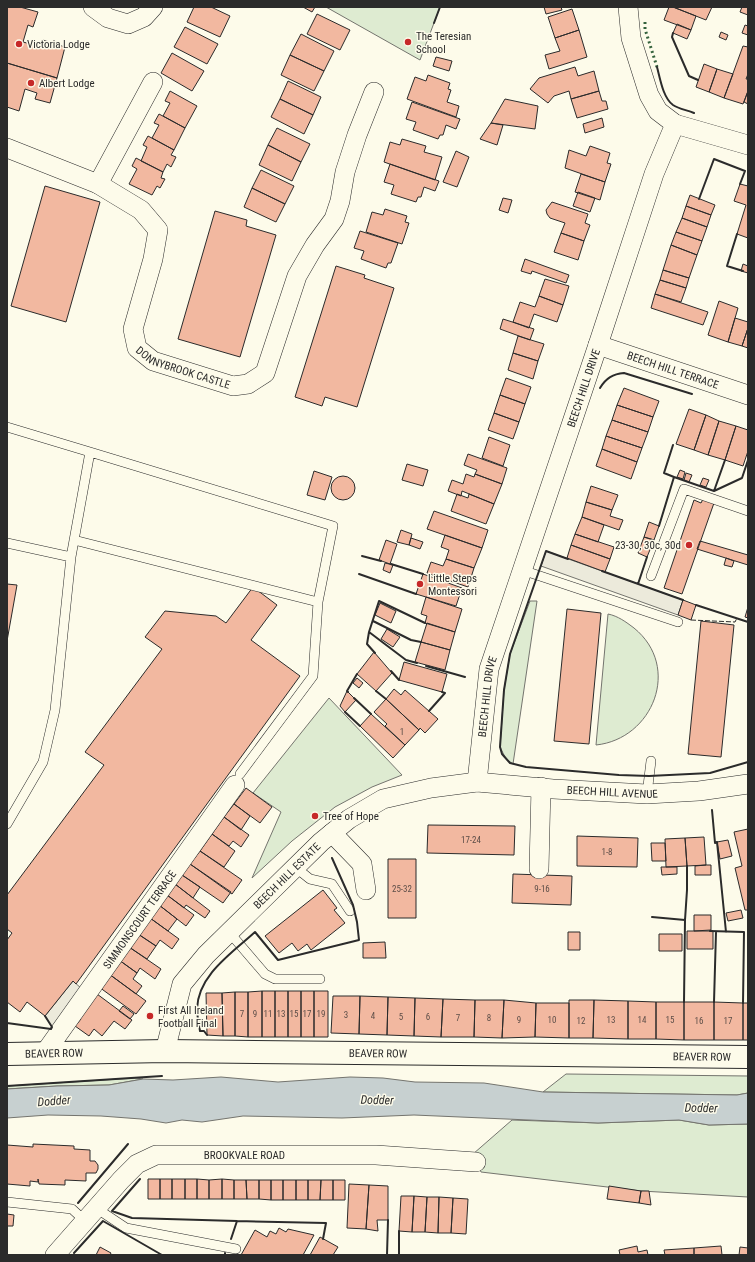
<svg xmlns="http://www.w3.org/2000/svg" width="755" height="1262" font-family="'Roboto Condensed',sans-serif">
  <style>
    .green { fill: #deebd1; stroke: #74746e }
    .parking { fill: #eceadb; stroke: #74746e }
    .water { fill: #c7d0d0; stroke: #74746e }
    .building { fill: #f2b8a0; stroke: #2b2b2b }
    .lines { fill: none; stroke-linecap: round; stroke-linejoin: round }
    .service-casing { stroke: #2b2b2b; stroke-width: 10 }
    .minor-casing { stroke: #2b2b2b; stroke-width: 20 }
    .tertiary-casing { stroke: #2b2b2b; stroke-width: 24 }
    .service { stroke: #fdfbea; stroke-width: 9 }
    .minor { stroke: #fdfbea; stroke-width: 19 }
    .tertiary { stroke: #fdfbea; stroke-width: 22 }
    .hedge { stroke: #34623c; stroke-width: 3; stroke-dasharray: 2 3; stroke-linecap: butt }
    .fence { stroke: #2b2b2b; stroke-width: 1; stroke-dasharray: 5 2; stroke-linecap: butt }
    .wall { stroke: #2b2b2b; stroke-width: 2 }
    .poi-dot { fill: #c62828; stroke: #fdfbea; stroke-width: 1.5 }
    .labels { text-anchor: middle; stroke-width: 3; stroke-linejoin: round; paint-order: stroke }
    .number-label { font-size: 9px; fill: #5d4e48 }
    .poi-label { font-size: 11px; fill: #2b2b2b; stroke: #fdfbea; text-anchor: start }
    .street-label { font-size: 11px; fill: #2b2b2b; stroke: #fdfbea }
    .water-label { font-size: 12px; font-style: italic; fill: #2b2b2b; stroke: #fdfbea }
  </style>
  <rect width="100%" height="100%" fill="#fdfbea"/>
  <path class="green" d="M 326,7 L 440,7 L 420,60 Z
    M 530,601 L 537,601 L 513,764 L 506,759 L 500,747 L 504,690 L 510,654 Z
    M 608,614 C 618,616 626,622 634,628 C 682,667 653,739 596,745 Z
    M 329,698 L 402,775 L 372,787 L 335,807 L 292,841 L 252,878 L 281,812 L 253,793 Z
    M 566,1074 L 748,1076 L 748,1093 L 737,1095 L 543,1092 Z
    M 136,1078 L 143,1079 L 109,1085 L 57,1086 L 7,1089 L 7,1086 Z
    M 512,1120 L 598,1123 L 679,1120 L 709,1125 L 748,1124 L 748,1197 L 641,1191 L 481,1172 L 473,1154 Z"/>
  <path class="parking" d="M 546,551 L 683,600 L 678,615 L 541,566 Z
    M 73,981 L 82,989 L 52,1027 L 45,1016 Z"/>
  <path class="water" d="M 221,1077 L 278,1082 L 350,1077 L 383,1078 L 415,1082 L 484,1083 L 543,1092 L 737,1095 L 748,1093 L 748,1124 L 709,1125 L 679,1120 L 598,1123 L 414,1115 L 342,1118 L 243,1116 L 202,1122 L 182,1120 L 166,1123 L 141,1119 L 101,1116 L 48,1115 L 7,1118 L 7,1089 L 57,1086 L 109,1085 L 143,1079 L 173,1080 Z"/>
  <path class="building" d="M 7,7 L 20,7 L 38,12 L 33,27 L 28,25 L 23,42 L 42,47 L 43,40 L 65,47 L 57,78 L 7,63 Z
    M 194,7 L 211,7 L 230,16 L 220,37 L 187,22 Z
    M 303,7 L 315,7 L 312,12 Z
    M 544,7 L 561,7 L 562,10 L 546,14 Z
    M 669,7 L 673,7 L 696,16 L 691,30 L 664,20 Z
    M 673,7 L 712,7 L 706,20 Z
    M 742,7 L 748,7 L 748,15 L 740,12 Z
    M 572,9 L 579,30 L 555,38 L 548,17 Z
    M 317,14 L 350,30 L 340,50 L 307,34 Z
    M 677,24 L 691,30 L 687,39 L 673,33 Z
    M 745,25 L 748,26 L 748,35 L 742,33 Z
    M 185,27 L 218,44 L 207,64 L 174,47 Z
    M 579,30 L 587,57 L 549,69 L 545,55 L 560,51 L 555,38 Z
    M 721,32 L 728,35 L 726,40 L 719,37 Z
    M 301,34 L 334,51 L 324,71 L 290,55 Z
    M 743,46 L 748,47 L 748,74 L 746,79 L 748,79 L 748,91 L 743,104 L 724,98 Z
    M 172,53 L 204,71 L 192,91 L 161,73 Z
    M 290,55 L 324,71 L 314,91 L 281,75 Z
    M 436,57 L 452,61 L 449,71 L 433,66 Z
    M 7,63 L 57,78 L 50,103 L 35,99 L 37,93 L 25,89 L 19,111 L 7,107 Z
    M 704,64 L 717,69 L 709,92 L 696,87 Z
    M 575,67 L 578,76 L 594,71 L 599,91 L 571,99 L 569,91 L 554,96 L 548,103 L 530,89 L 539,78 Z
    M 717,69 L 733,74 L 724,98 L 709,92 Z
    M 428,75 L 450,83 L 448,89 L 451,90 L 447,102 L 459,106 L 456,117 L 407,99 L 415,77 L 426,81 Z
    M 288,81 L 321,97 L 313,115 L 280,99 Z
    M 170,91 L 197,106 L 185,128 L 163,116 L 170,103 L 165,101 Z
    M 599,91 L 602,101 L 606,101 L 608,109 L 577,118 L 571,99 Z
    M 748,91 L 748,104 L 744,102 Z
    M 280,99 L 313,115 L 304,134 L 271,117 Z
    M 505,99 L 538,106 L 535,129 L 491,123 Z
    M 412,102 L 460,119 L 456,129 L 446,125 L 443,135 L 440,135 L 438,139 L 413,130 L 416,122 L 406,119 Z
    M 159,114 L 185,128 L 174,150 L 152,138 L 159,125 L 154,123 Z
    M 602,118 L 604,127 L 585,133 L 583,124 Z
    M 491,123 L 503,125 L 497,145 L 480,139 Z
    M 277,128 L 310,144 L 301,162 L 268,145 Z
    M 148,136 L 174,150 L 171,155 L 176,157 L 171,167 L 167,164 L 163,172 L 141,161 L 147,147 L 143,145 Z
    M 402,139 L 426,146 L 424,152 L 442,157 L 435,180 L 384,162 L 390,142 L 400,145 Z
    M 268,145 L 301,162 L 292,181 L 259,165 Z
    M 590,146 L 610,153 L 607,163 L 611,164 L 605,182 L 565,168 L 569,150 L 586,156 Z
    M 456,151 L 469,157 L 457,187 L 443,182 Z
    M 136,158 L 163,172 L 161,178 L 165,179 L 160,188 L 157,186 L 152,195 L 129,184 L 137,169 L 132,166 Z
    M 390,164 L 439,181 L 435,191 L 424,187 L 421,197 L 418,197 L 416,202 L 391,194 L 394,185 L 384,182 Z
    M 261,170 L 294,186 L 285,204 L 252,188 Z
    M 581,174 L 605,182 L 600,200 L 575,192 Z
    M 740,184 L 748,186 L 748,238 L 737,234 L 746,205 L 734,201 Z
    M 45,186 L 100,202 L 66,322 L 11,306 Z
    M 252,188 L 285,204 L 276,222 L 244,207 Z
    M 578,192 L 595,198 L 590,212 L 573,206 Z
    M 690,195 L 715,205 L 711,215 L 686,206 Z
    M 503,198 L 512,200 L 508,213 L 499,210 Z
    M 552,202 L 588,214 L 585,223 L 590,225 L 584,241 L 561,233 L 565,223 L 550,218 L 547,214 L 546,210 Z
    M 686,206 L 711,215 L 707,227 L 682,218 Z
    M 385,209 L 407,216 L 405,222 L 409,223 L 402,244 L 366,232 L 372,212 L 383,215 Z
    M 215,211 L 247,220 L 246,226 L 276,235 L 240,357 L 178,339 Z
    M 682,218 L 707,227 L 702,241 L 676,232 Z
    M 360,231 L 398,243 L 391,263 L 388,263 L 386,268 L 361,259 L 364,251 L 354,248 Z
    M 676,232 L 702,241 L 697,255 L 671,245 Z
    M 561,233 L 584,241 L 578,260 L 554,252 Z
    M 671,245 L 697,255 L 689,278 L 663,270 Z
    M 525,259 L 569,275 L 566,283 L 532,271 L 531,274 L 521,271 Z
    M 743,264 L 748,266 L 748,273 L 741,271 Z
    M 336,266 L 365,275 L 364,278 L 394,288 L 357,407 L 325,397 L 322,406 L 295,397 Z
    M 663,270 L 689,278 L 686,288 L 660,280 Z
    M 545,279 L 569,286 L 563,305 L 539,296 Z
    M 660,280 L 686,288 L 681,302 L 655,294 Z
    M 655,294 L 708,312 L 703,325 L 651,308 Z
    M 539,296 L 563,305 L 557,322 L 534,314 L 529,328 L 513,322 L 520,302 L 535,307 Z
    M 719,301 L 738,308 L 728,342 L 708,335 Z
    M 735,318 L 748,322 L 748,328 L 742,346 L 728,342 Z
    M 503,319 L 534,329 L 530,340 L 500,329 Z
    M 748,328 L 748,348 L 742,346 Z
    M 518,336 L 544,344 L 538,361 L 513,353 Z
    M 513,353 L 538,361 L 533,379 L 508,370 Z
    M 506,378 L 531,387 L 525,404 L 500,395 Z
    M 624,388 L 659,401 L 653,417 L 617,405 Z
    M 500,395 L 525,404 L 519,422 L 494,413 Z
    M 617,405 L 653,417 L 648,432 L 612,420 Z
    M 689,409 L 706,415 L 694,450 L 676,444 Z
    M 494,413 L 519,422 L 513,439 L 488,430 Z
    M 706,415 L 719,421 L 708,455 L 694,450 Z
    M 612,420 L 648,432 L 642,448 L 606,436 Z
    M 719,421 L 736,426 L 725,460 L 708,455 Z
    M 736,426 L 748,430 L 748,451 L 743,466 L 725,460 Z
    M 606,436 L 642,448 L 637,462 L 602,449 Z
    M 489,437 L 510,445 L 503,466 L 482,458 Z
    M 602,449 L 637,462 L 631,479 L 596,466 Z
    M 468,454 L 507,468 L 502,484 L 475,474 L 477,470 L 464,465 Z
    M 407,464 L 428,470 L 423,486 L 402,480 Z
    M 680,470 L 685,472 L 683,479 L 677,477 Z
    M 314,471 L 332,477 L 325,500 L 307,495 Z
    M 686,473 L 692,475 L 689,482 L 684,480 Z
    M 466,474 L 474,477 L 475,474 L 502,484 L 494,504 L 462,491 L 461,496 L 448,491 L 452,480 L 463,484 Z
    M331 488a12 12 0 1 1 24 0a12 12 0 1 1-24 0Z
    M 703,478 L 709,480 L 706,487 L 700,485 Z
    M 591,486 L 618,495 L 612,510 L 586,502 Z
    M 457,494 L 468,498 L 469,494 L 494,504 L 486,524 L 451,511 Z
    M 703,499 L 714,503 L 682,594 L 664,588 L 694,500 L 701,503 Z
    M 586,502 L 612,510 L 610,516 L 623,520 L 619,530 L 582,517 Z
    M 434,511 L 488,530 L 482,548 L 427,529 Z
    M 582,517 L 604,525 L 598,542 L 575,534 Z
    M 649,522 L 659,526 L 654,540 L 644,537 Z
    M 401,530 L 412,534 L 409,545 L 397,542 Z
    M 575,534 L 614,547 L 610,559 L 571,545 Z
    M 445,535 L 482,548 L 474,568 L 446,559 L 449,550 L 441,547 Z
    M 644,537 L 654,540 L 647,557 L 638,553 Z
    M 411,538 L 423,542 L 420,549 L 409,545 Z
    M 386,540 L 397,544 L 390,564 L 379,560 Z
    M 700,541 L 748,555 L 748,565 L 697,549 Z
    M 571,545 L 610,559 L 605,572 L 567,558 Z
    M 726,558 L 734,561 L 732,567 L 724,565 Z
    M 446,559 L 474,568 L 468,587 L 427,573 L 431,562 L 443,566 Z
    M 385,563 L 393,565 L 390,573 L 383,570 Z
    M 423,574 L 462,588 L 456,606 L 416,594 Z
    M 7,584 L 17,585 L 7,641 Z
    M 253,587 L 277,605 L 251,640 L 300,676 L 76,984 L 73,981 L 45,1016 L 27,1002 L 20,1012 L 7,1002 L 7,940 L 12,933 L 7,929 L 7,895 L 104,765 L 85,752 L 162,649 L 145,637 L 165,611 L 216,616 L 226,623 Z
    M 426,597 L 462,609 L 455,632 L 425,623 L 427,616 L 421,614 Z
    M 683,600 L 696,605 L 691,620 L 678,615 Z
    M 380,603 L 396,611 L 391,623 L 375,615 Z
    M 748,607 L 748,618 L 745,617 Z
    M 567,609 L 601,613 L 589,744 L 554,741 Z
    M 701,621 L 734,625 L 721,757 L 688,754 Z
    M 427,623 L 455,632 L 450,650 L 421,642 Z
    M 387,629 L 400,637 L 393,647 L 381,639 Z
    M 421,642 L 450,650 L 445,670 L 415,662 Z
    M 374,652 L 392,673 L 376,691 L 357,674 Z
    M 404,662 L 447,674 L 442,692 L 399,680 Z
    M 357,678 L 363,683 L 359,688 L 353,683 Z
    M 394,689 L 401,695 L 405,690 L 438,719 L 425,733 L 420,728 L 419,730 L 386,699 Z
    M 347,691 L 356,700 L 345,712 L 340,706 Z
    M 386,699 L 419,730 L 405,745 L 385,726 L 387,724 L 374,712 Z
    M 371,714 L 405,745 L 393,758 L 360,726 Z
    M 246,788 L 272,807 L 260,823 L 234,804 Z
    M 234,804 L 250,816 L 241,830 L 224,817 Z
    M 224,817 L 249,835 L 241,847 L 233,841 L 229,846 L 212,834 Z
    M 428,825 L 515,826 L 514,855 L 427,853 Z
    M 748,829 L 748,910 L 745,910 L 735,868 L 742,866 L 734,832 Z
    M 212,834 L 235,851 L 224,867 L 200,851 Z
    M 577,836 L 638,838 L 637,867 L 577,866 Z
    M 704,837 L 706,865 L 687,866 L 685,838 Z
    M 685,838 L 687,866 L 666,867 L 665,839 Z
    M 728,840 L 732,856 L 720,859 L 717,842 Z
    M 651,843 L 665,843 L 666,861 L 652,861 Z
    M 200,851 L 242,880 L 232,894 L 190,864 Z
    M 388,859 L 416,859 L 416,918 L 388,918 Z
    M 190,864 L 231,892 L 223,903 L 182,875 Z
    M 706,865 L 711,865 L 711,875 L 695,875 L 695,866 Z
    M 661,867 L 677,867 L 677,874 L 662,875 Z
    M 513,874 L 572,876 L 571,905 L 512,903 Z
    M 182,875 L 200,887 L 193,898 L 175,884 Z
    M 175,884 L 210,911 L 205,918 L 186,905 L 184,908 L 167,895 Z
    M 323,890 L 337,908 L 334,910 L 345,923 L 311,950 L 307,944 L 298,951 L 292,943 L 279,953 L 265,936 Z
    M 167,895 L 194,915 L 186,926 L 159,905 Z
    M 159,905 L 177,919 L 168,931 L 150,918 Z
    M 741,910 L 743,918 L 728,921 L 726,913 Z
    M 694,915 L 711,915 L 711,930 L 694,931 Z
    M 150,918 L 179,939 L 172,949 L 160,940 L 156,946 L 138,934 Z
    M 687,931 L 713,931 L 713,949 L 687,949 Z
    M 568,932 L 580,932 L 580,950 L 568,950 Z
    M 138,934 L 156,946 L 147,959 L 129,947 Z
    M 659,934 L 682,934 L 682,951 L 659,951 Z
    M 385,942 L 386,958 L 363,958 L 363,943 Z
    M 129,947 L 161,969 L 155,979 L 140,968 L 137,973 L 119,960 Z
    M 119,960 L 137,973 L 133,979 L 142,986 L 136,994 L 109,974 Z
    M 109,974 L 146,1001 L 136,1014 L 99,987 Z
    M 262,991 L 275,991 L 275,1037 L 262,1037 Z
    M 262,991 L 262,1037 L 248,1037 L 248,992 Z
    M 275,991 L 288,991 L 288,1037 L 275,1037 Z
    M 288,991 L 301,991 L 301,1037 L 288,1037 Z
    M 301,991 L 314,991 L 314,1037 L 301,1037 Z
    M 314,991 L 328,991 L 328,1037 L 314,1037 Z
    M 235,992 L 248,992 L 248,1037 L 235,1036 Z
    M 235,992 L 235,1036 L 223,1036 L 222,993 Z
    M 206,993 L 222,993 L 223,1036 L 207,1035 Z
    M 97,994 L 132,1020 L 125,1029 L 114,1021 L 102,1036 L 94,1029 L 89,1036 L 75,1026 L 81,1019 L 79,1017 Z
    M 333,996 L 360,996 L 359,1034 L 331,1033 Z
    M 360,996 L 388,997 L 387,1035 L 359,1034 Z
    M 388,997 L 415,998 L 414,1036 L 387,1035 Z
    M 415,998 L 443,999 L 441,1037 L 414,1036 Z
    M 443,999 L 475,1000 L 474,1037 L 441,1037 Z
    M 475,1000 L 504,1000 L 502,1038 L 474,1037 Z
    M 504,1000 L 536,1003 L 535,1037 L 502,1038 Z
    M 569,1000 L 594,1000 L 593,1038 L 569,1038 Z
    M 594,1000 L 628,1001 L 628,1039 L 593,1038 Z
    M 628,1001 L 656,1002 L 656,1039 L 628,1039 Z
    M 656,1002 L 684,1002 L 684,1040 L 656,1039 Z
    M 684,1002 L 714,1002 L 714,1040 L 684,1040 Z
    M 714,1002 L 743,1003 L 743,1040 L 714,1040 Z
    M 536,1003 L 569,1003 L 569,1038 L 535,1037 Z
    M 743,1003 L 748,1003 L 748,1040 L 743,1040 Z
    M 123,1006 L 134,1014 L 130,1019 L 119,1011 Z
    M 33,1144 L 74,1146 L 74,1149 L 90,1150 L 90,1161 L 95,1161 L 98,1165 L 98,1169 L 96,1173 L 86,1173 L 86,1181 L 65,1180 L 65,1185 L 39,1184 L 38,1179 L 38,1182 L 30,1181 L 30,1186 L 7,1184 L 7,1145 L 33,1147 Z
    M 148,1179 L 160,1179 L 160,1199 L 148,1199 Z
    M 160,1179 L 172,1179 L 172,1199 L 160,1199 Z
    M 172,1179 L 185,1179 L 185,1199 L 172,1199 Z
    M 185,1179 L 197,1179 L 197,1199 L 185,1199 Z
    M 197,1179 L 209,1180 L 209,1199 L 197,1199 Z
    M 222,1179 L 222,1199 L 209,1199 L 209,1180 Z
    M 222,1179 L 234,1180 L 234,1199 L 222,1199 Z
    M 234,1180 L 246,1180 L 247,1199 L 234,1199 Z
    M 246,1180 L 259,1180 L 259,1199 L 247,1199 Z
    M 259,1180 L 271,1180 L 271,1200 L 259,1199 Z
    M 271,1180 L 283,1180 L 283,1200 L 271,1200 Z
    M 283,1180 L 296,1180 L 296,1200 L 283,1200 Z
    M 296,1180 L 308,1180 L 308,1200 L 296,1200 Z
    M 308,1180 L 321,1180 L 320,1200 L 308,1200 Z
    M 321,1180 L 333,1180 L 333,1200 L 320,1200 Z
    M 333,1180 L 345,1180 L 345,1200 L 333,1200 Z
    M 349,1184 L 369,1185 L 366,1229 L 347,1228 Z
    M 369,1185 L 388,1186 L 388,1220 L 377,1220 L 378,1231 L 366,1229 Z
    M 609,1186 L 641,1191 L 639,1203 L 607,1199 Z
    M 641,1191 L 649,1191 L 651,1205 L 639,1203 Z
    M 401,1196 L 414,1196 L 412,1232 L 399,1231 Z
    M 414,1196 L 427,1197 L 425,1232 L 412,1232 Z
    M 427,1197 L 439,1197 L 438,1233 L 425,1232 Z
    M 439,1197 L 453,1198 L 451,1233 L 438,1233 Z
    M 453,1198 L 468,1199 L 466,1234 L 451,1233 Z
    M 7,1214 L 14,1215 L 13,1226 L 7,1226 Z
    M 279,1228 L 286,1232 L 288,1229 L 314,1235 L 303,1255 L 241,1255 L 255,1230 L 267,1237 L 270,1231 L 276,1234 Z
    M 320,1237 L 338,1247 L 333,1255 L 310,1255 Z
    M 637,1246 L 638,1252 L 647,1250 L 648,1255 L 620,1255 L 619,1250 Z
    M 721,1246 L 722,1255 L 694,1255 L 694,1248 Z
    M 100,1247 L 111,1253 L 110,1255 L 96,1255 Z
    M 740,1247 L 748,1248 L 748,1255 L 739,1255 Z
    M 694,1248 L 694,1255 L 665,1255 L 664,1250 Z"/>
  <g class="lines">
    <defs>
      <path id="service" d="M 7,427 L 90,452 L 71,557 L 55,710 L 43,762 L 7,824
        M 74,540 L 318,602 L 333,526 L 90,452
        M 7,543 L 71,557
        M 522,570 L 678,622
        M 651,576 L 684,489 L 748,511
        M 240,774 L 313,676 L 318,602
        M 647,794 L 651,761
        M 295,867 L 310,879 L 332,884 L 350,911
        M 229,932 L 265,974 L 275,979 L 320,979
        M 7,1202 L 72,1209 L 85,1221
        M 96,1208 L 126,1228 L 236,1249"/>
      <g id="minor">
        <path d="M 93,7 L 108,18 L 128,24 L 144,17 L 153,7"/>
        <path d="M 675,124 L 748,145"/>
        <path id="s1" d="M 7,148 L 98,184 L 141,210 L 158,230 L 153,259 L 133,329 L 137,348 L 153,361 L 233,386 L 248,384 L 265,373 L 297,276 L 315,245 L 334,219 L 340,201 L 345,172 L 357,135 L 374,92"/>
        <path d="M 98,184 L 153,82"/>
        <path id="s2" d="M 598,345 L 748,395"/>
        <path id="s3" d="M 477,782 L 489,669 L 598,345 L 654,174 L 675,124 L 658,111 L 649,95 L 631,38 L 628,7"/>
        <path d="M 332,833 L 362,864 L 366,890"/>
        <path d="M 539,869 L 541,787"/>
        <path id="s4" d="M 165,1051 L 182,984 L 206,955 L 321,842 L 349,819 L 383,799 L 431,788 L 477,782 L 553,789 L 647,794 L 699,791 L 748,784"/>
        <path id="s5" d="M 44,1054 L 235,785"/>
        <path id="s6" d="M 55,1255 L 121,1180 L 137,1164 L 156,1155 L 376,1155 L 476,1162"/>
      </g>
      <g id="tertiary">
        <path id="s7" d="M 7,1054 L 165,1051 L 748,1057"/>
      </g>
    </defs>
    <use href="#service" class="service-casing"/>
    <use href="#minor" class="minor-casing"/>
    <use href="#tertiary" class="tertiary-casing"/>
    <use href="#service" class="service"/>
    <use href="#minor" class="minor"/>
    <use href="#tertiary" class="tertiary"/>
    <path class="hedge" d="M 645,22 L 645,29 L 657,67"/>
    <path class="fence" d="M 691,620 L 735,622 L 737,618"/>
    <path class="wall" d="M 434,23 L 440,7
      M 673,33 L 672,37 L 689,76 L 698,80
      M 657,67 C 660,78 663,98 673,105 C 679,109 687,110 694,113
      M 699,199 L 714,159 L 745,171 L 740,184
      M 737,234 L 727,266 L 743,271
      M 600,388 C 606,378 613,374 624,373 L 692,394
      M 673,445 L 664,473 L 674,477
      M 714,491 L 742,478 L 748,460
      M 659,526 L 674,477 L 714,491 L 725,460
      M 362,556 L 381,561
      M 568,559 L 546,551 L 510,654 L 504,690 L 500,747 L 502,754 L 510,763 L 526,767 L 619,775 L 649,776 L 710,773 L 748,762
      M 391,564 L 423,574
      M 602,571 L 683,600
      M 359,574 L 416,594
      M 638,584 L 647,557
      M 696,605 L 748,622
      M 373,621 L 411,640 L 421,642
      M 369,632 L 379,601 L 425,623
      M 375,653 L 367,644 L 369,632 L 406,660 L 417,663
      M 426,666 L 465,677
      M 391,671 L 399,680
      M 376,691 L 386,699
      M 348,692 L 347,691 L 357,674
      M 354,698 L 371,714
      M 429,711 L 445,693 L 442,692
      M 345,712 L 360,726
      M 712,810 L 715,843 L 717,842 L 726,932
      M 652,917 L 685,920 L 684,1002
      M 685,920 L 687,890 L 687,866
      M 710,931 L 744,932 L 743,1003
      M 714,1002 L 716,932
      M 7,1023 L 51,1029 L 52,1027 L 45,1016
      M 207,1035 L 204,1031 L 200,1031 C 199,1024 197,1016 197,1009 C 198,975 232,953 255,932 L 278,960 L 359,940 L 357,922 L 353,905 L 332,858
      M 7,1086 L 162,1076
      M 140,1179 L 112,1211 L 132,1218 L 237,1221 L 231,1239
      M 78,1203 L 128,1144
      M 237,1221 L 326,1223 L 323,1239
      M 74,1253 L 103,1221 L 162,1255
      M 225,1255 L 225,1253
      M 387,1255 L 388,1220
      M 399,1255 L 399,1231"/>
  </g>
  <g class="poi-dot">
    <circle cx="408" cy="42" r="4"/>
    <circle cx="19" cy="44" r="4"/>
    <circle cx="31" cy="83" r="4"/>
    <circle cx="689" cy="545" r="4"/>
    <circle cx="420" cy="584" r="4"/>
    <circle cx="315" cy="816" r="4"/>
    <circle cx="150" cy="1016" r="4"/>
  </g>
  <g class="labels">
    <g class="number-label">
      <text x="402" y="735">1</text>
      <text x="471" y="843">17-24</text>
      <text x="607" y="855">1-8</text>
      <text x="402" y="892">25-32</text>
      <text x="542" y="892">9-16</text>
      <text x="242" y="1017">7</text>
      <text x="255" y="1017">9</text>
      <text x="268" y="1017">11</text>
      <text x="281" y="1017">13</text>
      <text x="294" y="1017">15</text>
      <text x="307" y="1017">17</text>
      <text x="321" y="1017">19</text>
      <text x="346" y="1018">3</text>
      <text x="373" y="1019">4</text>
      <text x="401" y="1020">5</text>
      <text x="428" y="1020">6</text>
      <text x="458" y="1021">7</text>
      <text x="489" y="1021">8</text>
      <text x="519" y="1023">9</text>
      <text x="552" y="1023">10</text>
      <text x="611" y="1023">13</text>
      <text x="642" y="1023">14</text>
      <text x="670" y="1023">15</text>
      <text x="581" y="1024">12</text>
      <text x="699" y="1024">16</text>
      <text x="728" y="1024">17</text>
    </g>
    <g class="poi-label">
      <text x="416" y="40">The Teresian<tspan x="416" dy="13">School</tspan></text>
      <text x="27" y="48">Victoria Lodge</text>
      <text x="39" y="87">Albert Lodge</text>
      <text x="681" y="549" text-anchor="end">23-30, 30c, 30d</text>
      <text x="428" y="582">Little Steps<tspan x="428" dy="13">Montessori</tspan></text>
      <text x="323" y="820">Tree of Hope</text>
      <text x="158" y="1014">First All Ireland<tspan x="158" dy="13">Football Final</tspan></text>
    </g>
    <g class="street-label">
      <text dy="4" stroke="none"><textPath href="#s1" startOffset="347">DONNYBROOK CASTLE</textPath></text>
      <text dy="4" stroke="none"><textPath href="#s2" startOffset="79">BEECH HILL TERRACE</textPath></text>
      <text dy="4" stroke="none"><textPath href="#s3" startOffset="410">BEECH HILL DRIVE</textPath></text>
      <text dy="4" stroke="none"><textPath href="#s3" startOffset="86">BEECH HILL DRIVE</textPath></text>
      <text dy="4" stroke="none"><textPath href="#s4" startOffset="575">BEECH HILL AVENUE</textPath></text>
      <text dy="4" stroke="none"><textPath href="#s4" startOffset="220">BEECH HILL ESTATE</textPath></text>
      <text dy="4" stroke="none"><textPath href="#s5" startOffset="165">SIMMONSCOURT TERRACE</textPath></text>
      <text dy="4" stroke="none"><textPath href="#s7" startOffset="47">BEAVER ROW</textPath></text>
      <text dy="4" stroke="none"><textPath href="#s7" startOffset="371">BEAVER ROW</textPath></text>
      <text dy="4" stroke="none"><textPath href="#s7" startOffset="695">BEAVER ROW</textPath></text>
      <text dy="4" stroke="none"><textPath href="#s6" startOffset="232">BROOKVALE ROAD</textPath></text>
    </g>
    <g class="water-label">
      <text transform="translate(377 1100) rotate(1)" y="4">Dodder</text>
      <text transform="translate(54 1101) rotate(-4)" y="4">Dodder</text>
      <text transform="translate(701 1108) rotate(1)" y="4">Dodder</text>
    </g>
  </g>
  <rect width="755" height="1262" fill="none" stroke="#2b2b2b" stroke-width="16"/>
</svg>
